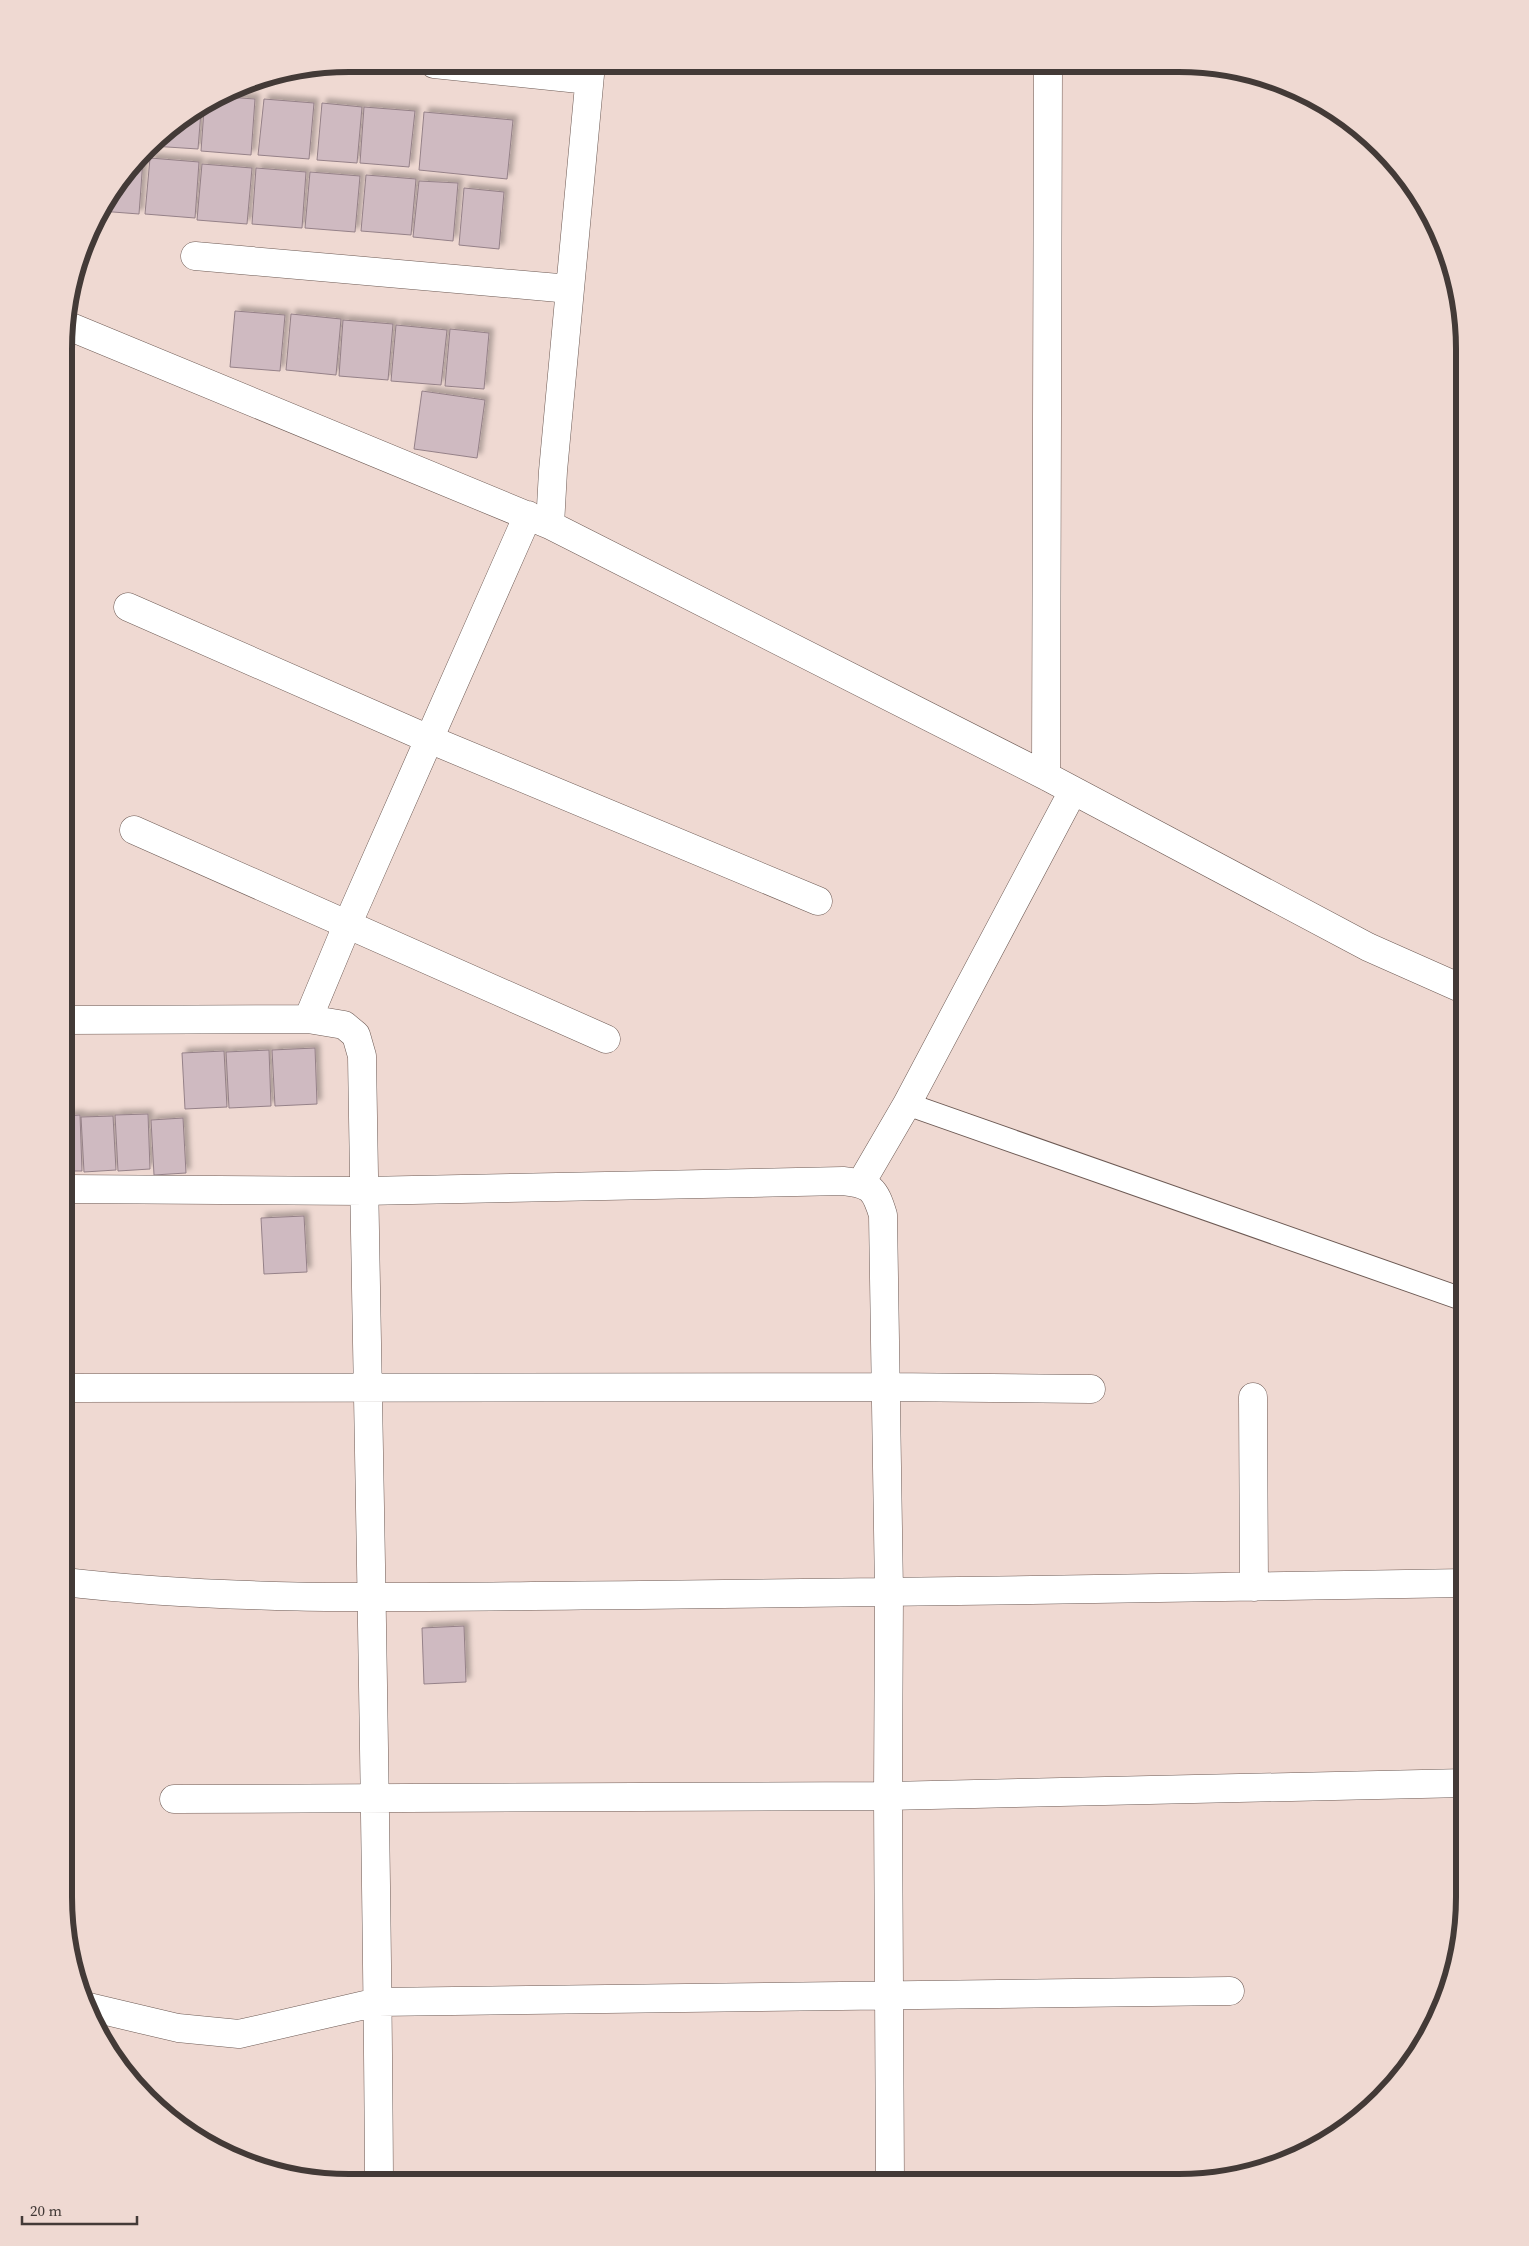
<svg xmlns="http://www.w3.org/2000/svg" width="1529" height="2246" font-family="'Source Serif 4',serif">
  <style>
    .building { fill: #cfbac1; stroke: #958188; filter: url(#shadow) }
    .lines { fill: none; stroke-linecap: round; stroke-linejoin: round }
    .lane-casing { stroke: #6d5a54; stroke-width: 24 }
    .street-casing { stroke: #6d5a54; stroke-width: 29 }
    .lane { stroke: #fff; stroke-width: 22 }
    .street { stroke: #fff; stroke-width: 28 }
    .rim { fill: none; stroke: #433a37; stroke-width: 6 }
  </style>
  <defs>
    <filter id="shadow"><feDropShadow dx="4.5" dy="-4.5" stdDeviation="2.5" flood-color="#0004"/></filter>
  </defs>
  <rect width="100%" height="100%" fill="#efd9d2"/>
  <path class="building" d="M 226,97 L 255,99 L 251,155 L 201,151 L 204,110 Z
    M 264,99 L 314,103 L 309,159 L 258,155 Z
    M 322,103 L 362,107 L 357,163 L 317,160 Z
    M 364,107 L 415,111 L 409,167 L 360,163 Z
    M 201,111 L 198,149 L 152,146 L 161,134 Z
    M 424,112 L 513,120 L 507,179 L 419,170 Z
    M 150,158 L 199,162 L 195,218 L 145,214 Z
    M 141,159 L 143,159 L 139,214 L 100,211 Z
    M 202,164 L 252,168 L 247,224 L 197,220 Z
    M 256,168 L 306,172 L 302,228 L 252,224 Z
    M 310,172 L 360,176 L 355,232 L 305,228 Z
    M 366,175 L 416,179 L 411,235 L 361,231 Z
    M 419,181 L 458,183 L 453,241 L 413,237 Z
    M 464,188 L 504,192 L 499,249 L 459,245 Z
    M 235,311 L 285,315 L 280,371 L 230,367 Z
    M 291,314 L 341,319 L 336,375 L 286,370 Z
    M 343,320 L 393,324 L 388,380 L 339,376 Z
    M 396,325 L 447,330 L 441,385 L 391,381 Z
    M 450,329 L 489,333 L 484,389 L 445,386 Z
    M 422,391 L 485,400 L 477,458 L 414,449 Z
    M 315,1048 L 317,1104 L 275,1106 L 272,1050 Z
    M 269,1050 L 271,1106 L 229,1108 L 226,1052 Z
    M 224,1051 L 227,1107 L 185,1109 L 182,1053 Z
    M 148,1114 L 150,1169 L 118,1171 L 115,1115 Z
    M 80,1115 L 82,1171 L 65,1171 L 65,1116 Z
    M 113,1116 L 116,1170 L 84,1172 L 81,1117 Z
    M 183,1118 L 186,1173 L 154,1175 L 151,1120 Z
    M 304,1216 L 307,1272 L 264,1274 L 261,1218 Z
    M 464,1626 L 466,1682 L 424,1684 L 422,1628 Z"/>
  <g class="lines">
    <defs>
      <path id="lane" d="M 907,1104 L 1465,1300"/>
      <path id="street" d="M 434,64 L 589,80
        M 195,256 L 570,289
        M 66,325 L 550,525 L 1046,776 L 1368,947 L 1465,990
        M 550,525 L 553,471 L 591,64
        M 128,607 L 429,739 L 818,901
        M 1046,776 L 1048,66
        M 134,830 L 606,1039
        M 308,1019 L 348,923 L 528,515
        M 65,1020 L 308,1019 L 344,1025 L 356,1035 L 362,1056 C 368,1431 377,1805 379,2180
        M 861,1183 L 907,1104 L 1073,791
        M 65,1189 L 364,1191 L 843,1181 C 871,1184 875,1189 883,1215 L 889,1592 L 888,1796 L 890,2181
        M 65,1388 L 886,1387 L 1091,1389
        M 1253,1397 L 1254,1587
        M 64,1582 C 255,1604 449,1596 641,1595 C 916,1592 1190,1588 1465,1583
        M 174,1799 L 888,1796 L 1465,1783
        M 85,2006 L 178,2028 L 239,2034 L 378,2002 L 1230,1991"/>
    </defs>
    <use href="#lane" class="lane-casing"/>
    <use href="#street" class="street-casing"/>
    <use href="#lane" class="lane"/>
    <use href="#street" class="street"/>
  </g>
  <path d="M0 0H1529V2246H0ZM349 72H1179A277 277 0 0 1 1456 349V1897A277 277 0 0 1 1179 2174H349A277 277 0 0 1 72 1897V349A277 277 0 0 1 349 72Z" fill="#efd9d2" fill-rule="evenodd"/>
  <path class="rim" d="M349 72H1179A277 277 0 0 1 1456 349V1897A277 277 0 0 1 1179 2174H349A277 277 0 0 1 72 1897V349A277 277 0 0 1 349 72Z"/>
  <path d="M22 2216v8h115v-8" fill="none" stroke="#433a37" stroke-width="2.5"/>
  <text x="30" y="2216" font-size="15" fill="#433a37" stroke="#efd9d2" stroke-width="4" paint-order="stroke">20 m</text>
</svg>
